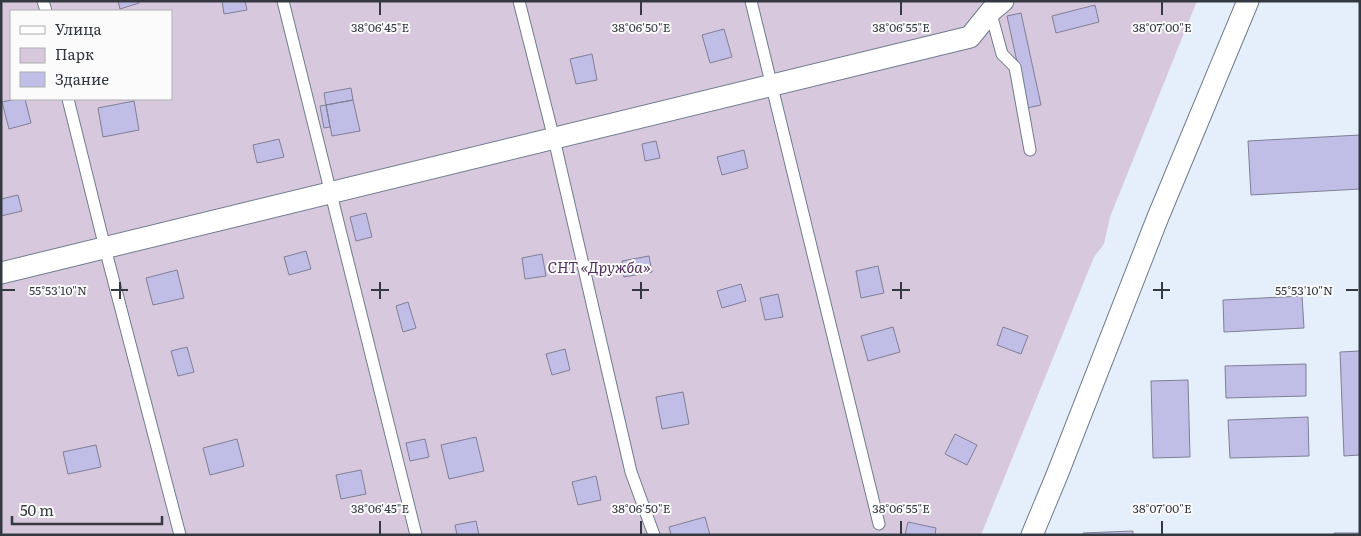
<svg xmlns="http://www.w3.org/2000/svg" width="1361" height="536" font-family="Literata,serif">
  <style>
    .green { fill: #d8c8de; fill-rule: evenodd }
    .building { fill: #c0bee7; stroke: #7f7f95 }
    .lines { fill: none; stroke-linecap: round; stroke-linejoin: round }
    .service-casing { stroke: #6f7c8f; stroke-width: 13 }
    .minor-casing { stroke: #6f7c8f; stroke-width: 23 }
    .service { stroke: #fff; stroke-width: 11 }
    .minor { stroke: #fff; stroke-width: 21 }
    .ticks { fill: none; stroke: #333841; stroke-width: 2 }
    .labels { text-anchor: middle; stroke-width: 4; stroke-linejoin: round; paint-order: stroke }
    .park-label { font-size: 15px; font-style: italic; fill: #502f5d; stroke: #fbfbfb }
    .ticks-label { font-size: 12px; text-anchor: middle; fill: #333841; stroke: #fbfbfb; stroke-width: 4; stroke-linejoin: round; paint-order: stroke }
  </style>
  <rect width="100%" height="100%" fill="#e5effb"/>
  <path class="green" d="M 1,1 L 1197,1 L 1110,217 L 1104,244 L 1094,257 L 981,535 L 1,535 ZM 11,11 L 171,11 L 171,99 L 11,99 Z"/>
  <path class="building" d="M 118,1 L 139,1 L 139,3 L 120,9 Z
    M 222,1 L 245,1 L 247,10 L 224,14 Z
    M 1095,5 L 1099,22 L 1056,33 L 1052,16 Z
    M 1021,13 L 1041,105 L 1027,108 L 1007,16 Z
    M 724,29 L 732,57 L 710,63 L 702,35 Z
    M 592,54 L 597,80 L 576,84 L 570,59 Z
    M 351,88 L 353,100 L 326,105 L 324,93 Z
    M 16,99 L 25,99 L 31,123 L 9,129 L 2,102 Z
    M 353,100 L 360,131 L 332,136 L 326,105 Z
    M 134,101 L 139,130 L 103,137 L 98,108 Z
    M 326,105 L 330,127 L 324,128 L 320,106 Z
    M 1360,135 L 1360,189 L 1251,195 L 1248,141 Z
    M 279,139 L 284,157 L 257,163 L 253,145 Z
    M 656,141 L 660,158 L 645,161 L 642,144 Z
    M 744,150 L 748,168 L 722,175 L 717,157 Z
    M 18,195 L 22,211 L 1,216 L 1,199 Z
    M 366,213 L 372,237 L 356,241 L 350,217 Z
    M 306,251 L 311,269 L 289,275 L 284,257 Z
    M 542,254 L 546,276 L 525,279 L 522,258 Z
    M 649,256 L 652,272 L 624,277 L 622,261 Z
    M 878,266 L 884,293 L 861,298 L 856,271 Z
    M 177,270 L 184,298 L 153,305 L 146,278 Z
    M 741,284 L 746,301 L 722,308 L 717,291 Z
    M 778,294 L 783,317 L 765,320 L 760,298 Z
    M 1302,296 L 1304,328 L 1224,332 L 1223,300 Z
    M 408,302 L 416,328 L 403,332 L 396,306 Z
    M 893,327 L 900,352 L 868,361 L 861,336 Z
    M 1003,327 L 1028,336 L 1021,354 L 997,345 Z
    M 187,347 L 194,372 L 178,376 L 171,351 Z
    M 565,349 L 570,370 L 552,375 L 546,354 Z
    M 1360,351 L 1360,455 L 1344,456 L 1340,352 Z
    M 1306,364 L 1306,396 L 1226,398 L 1225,366 Z
    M 1188,380 L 1190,457 L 1153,458 L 1151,381 Z
    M 683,392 L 689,424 L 662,429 L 656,397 Z
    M 1308,417 L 1309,456 L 1230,458 L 1228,420 Z
    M 955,434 L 977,445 L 967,465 L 945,454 Z
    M 476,437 L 484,471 L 449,479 L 441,445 Z
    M 237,439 L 244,466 L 210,475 L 203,448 Z
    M 425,439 L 429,457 L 410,461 L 406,443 Z
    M 96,445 L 101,467 L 68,474 L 63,452 Z
    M 361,470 L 366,494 L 341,499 L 336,475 Z
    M 596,476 L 601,500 L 578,505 L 572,482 Z
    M 705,517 L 710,535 L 671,535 L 669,527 Z
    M 476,521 L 479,535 L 457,535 L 455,525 Z
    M 908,522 L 936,528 L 935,535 L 905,535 Z
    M 1133,531 L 1133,535 L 1083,535 L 1083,533 Z
    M 1334,533 L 1360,533 L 1360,535 L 1334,535 Z"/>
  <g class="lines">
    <defs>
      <path id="service" d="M 43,1 L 46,11
        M 283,1 L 416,535
        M 519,1 L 554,139 L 631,472 L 654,535
        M 751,1 L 879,524
        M 990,10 L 1002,54 L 1015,67 L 1030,150
        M 68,99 L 105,248 L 180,535"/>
      <path id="minor" d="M 1,273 L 970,37 L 991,11 L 1003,1
        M 1032,535 L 1057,475 L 1158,217 L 1248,1"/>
    </defs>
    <use href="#service" class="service-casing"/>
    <use href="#minor" class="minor-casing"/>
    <use href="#service" class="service"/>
    <use href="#minor" class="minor"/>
  </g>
  <path class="ticks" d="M 380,2 L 380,15M 641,2 L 641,15M 901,2 L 901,15M 1162,2 L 1162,15M 120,282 L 120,299M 380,282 L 380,299M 641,282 L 641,299M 901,282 L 901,299M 1162,282 L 1162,299M 2,290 L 15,290M 111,290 L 128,290M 371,290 L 389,290M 632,290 L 649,290M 892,290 L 910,290M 1153,290 L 1170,290M 1346,290 L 1358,290M 380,521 L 380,534M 641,521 L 641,534M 901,521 L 901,534M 1162,521 L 1162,534"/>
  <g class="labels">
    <g class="park-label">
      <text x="599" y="273">СНТ «Дружба»</text>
    </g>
  </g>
  <g class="ticks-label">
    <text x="380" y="32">38°06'45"E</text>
    <text x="641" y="32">38°06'50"E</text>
    <text x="901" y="32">38°06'55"E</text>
    <text x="1162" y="32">38°07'00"E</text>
    <text x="58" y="295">55°53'10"N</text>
    <text x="1304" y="295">55°53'10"N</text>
    <text x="380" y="513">38°06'45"E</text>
    <text x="641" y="513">38°06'50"E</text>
    <text x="901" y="513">38°06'55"E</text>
    <text x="1162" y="513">38°07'00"E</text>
  </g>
  <rect width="1361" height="536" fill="none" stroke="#333841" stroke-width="5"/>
  <rect x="10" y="10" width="162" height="90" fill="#fbfbfb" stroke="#abadb1"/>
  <rect x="20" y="26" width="25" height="8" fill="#ffffff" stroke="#abadb1"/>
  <text x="55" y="35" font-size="15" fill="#333841">Улица</text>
  <rect x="20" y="48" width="25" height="15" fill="#d8c8de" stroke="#abadb1"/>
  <text x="55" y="60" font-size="15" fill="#333841">Парк</text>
  <rect x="20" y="72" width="25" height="15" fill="#c0bee7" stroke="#abadb1"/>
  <text x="55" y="85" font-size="15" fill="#333841">Здание</text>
  <path d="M12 516v8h150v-8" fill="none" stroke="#333841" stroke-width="2.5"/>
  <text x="20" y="516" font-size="15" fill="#333841" stroke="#fbfbfb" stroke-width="4" paint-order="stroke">50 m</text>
</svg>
